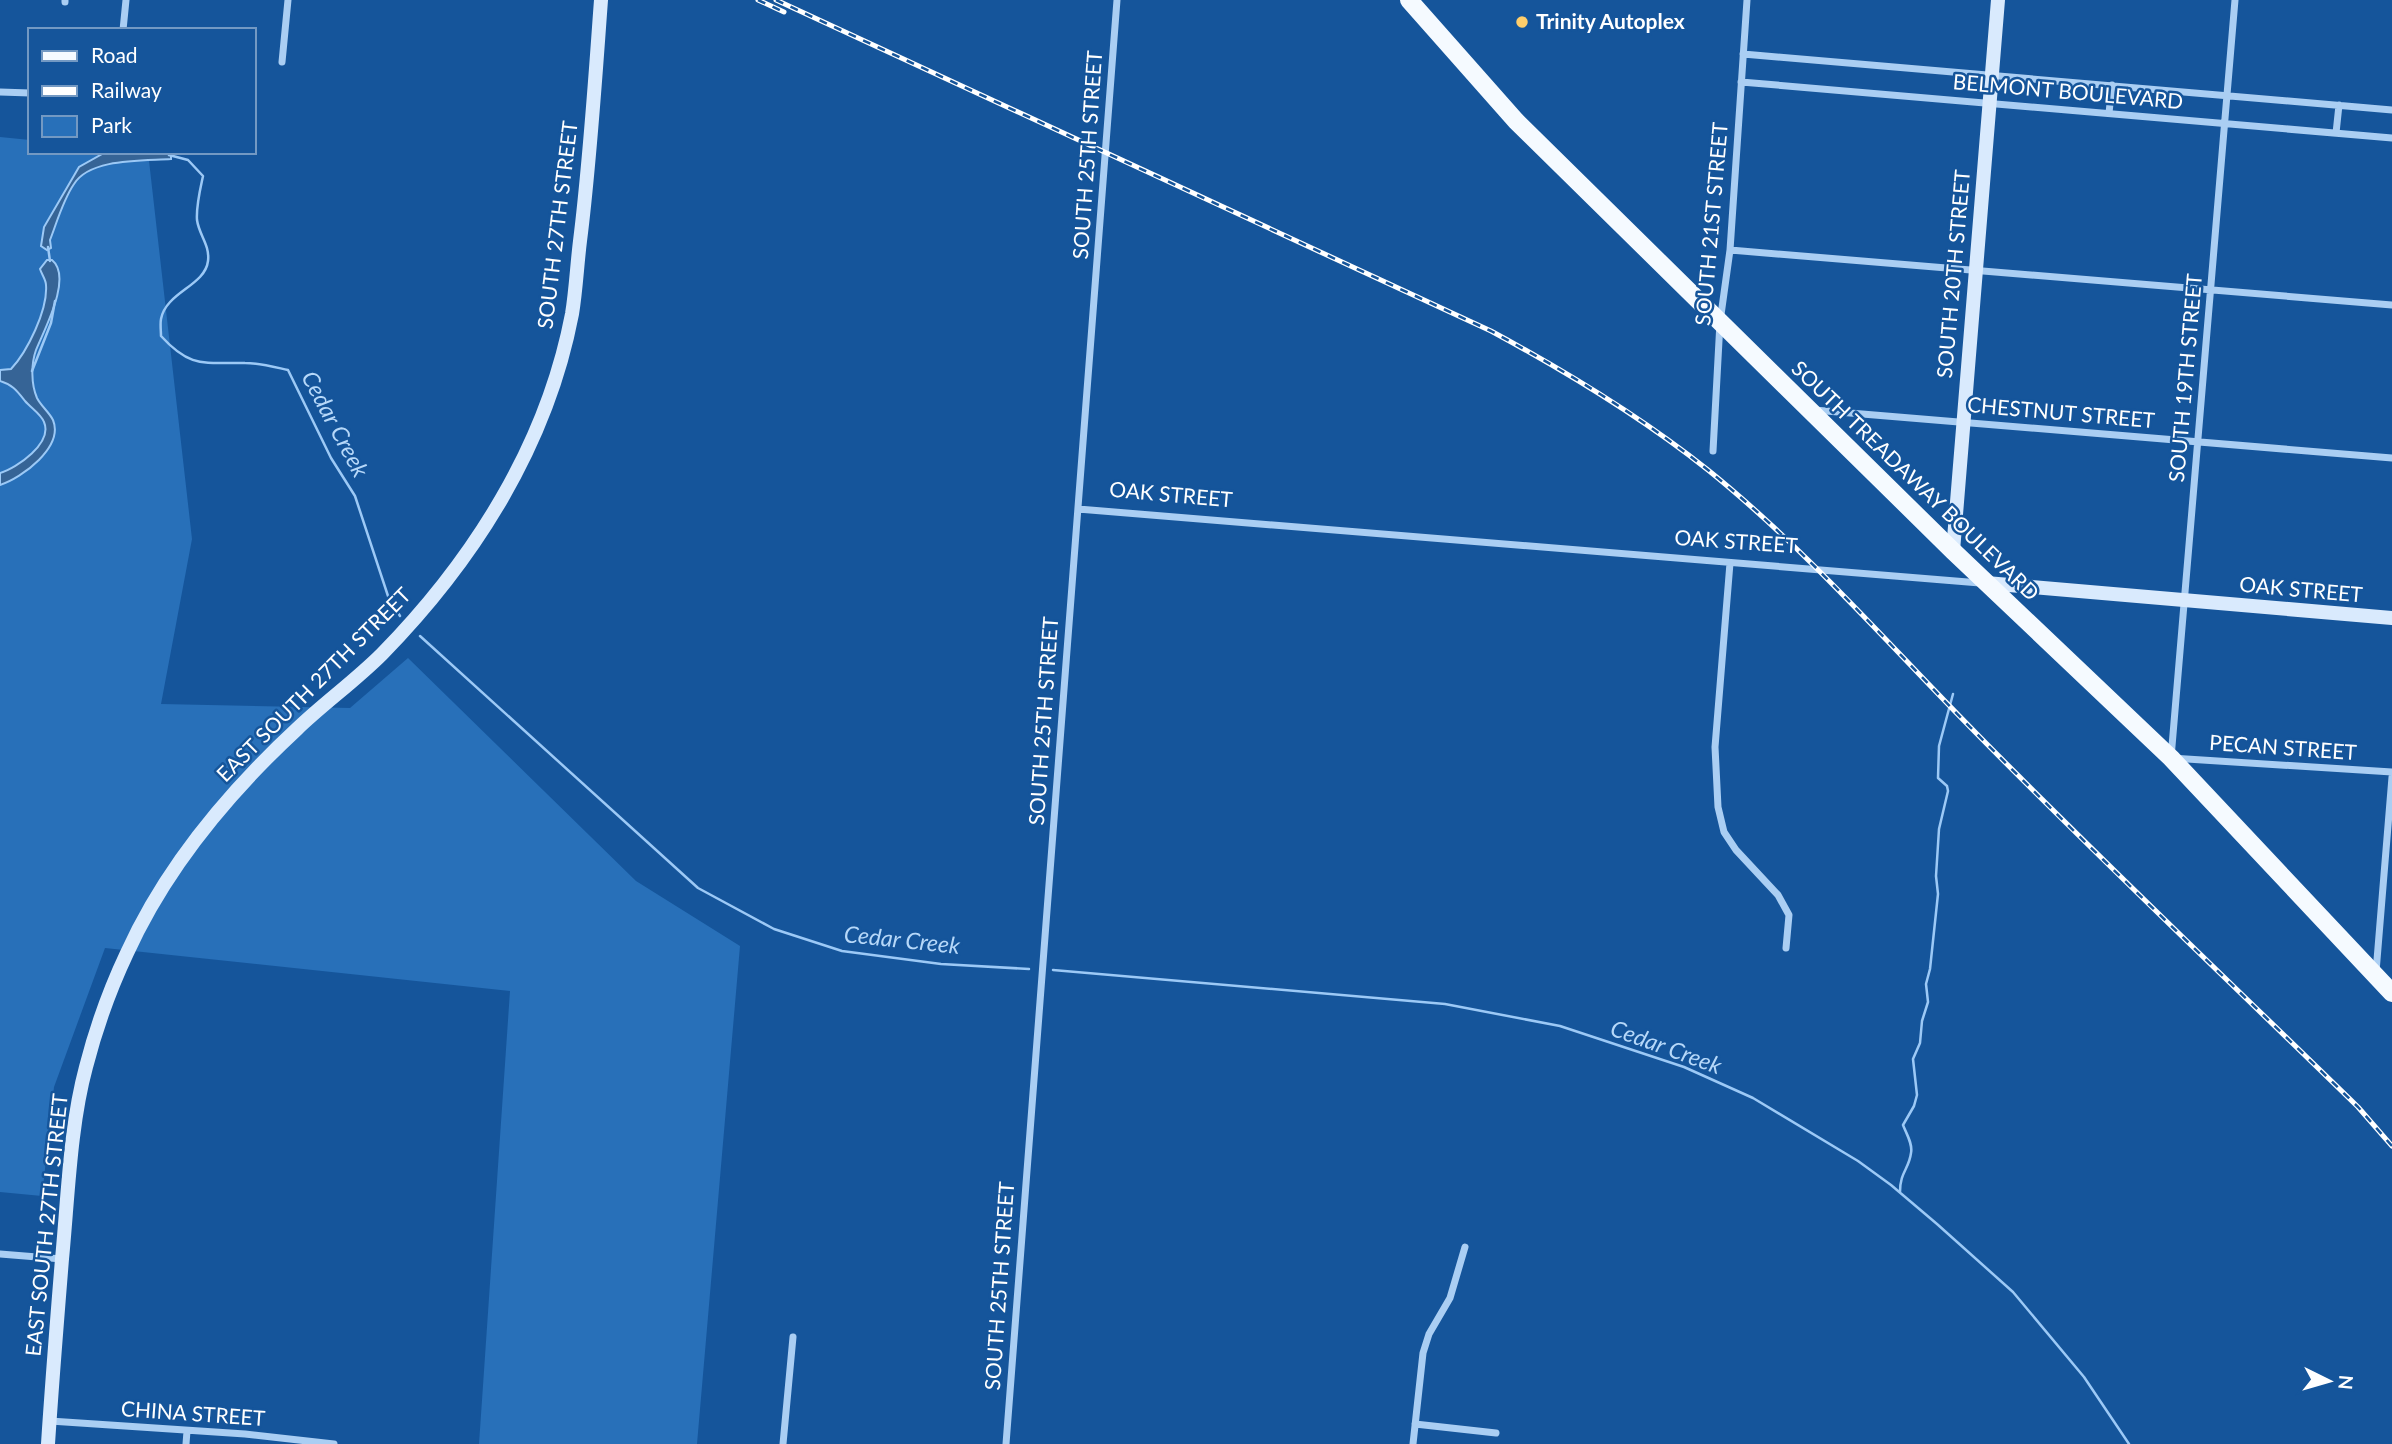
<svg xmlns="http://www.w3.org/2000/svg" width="2392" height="1444" font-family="Lato,sans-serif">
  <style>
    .green { fill: #2870b9 }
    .water { fill: #366496; stroke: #9cc9f6; stroke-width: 2 }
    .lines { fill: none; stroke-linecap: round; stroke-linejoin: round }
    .stream { stroke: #9cc9f6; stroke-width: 2.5 }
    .street { stroke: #aacef3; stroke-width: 7 }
    .secondary { stroke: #d9eafd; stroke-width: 14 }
    .primary { stroke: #f5faff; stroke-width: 18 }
    .rail-casing { stroke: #fff; stroke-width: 5 }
    .rail { stroke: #15559b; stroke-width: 2.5; stroke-dasharray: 8; stroke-linecap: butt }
    .poi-dot { fill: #ffce6b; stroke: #15559b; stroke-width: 2.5 }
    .labels { text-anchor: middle; stroke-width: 5; stroke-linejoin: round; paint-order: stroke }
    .poi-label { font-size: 21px; font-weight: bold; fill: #fff; stroke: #15559b; text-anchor: start }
    .street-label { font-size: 21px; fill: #fff; stroke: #15559b }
    .water-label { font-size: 23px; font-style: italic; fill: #b6d8f9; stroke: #15559b }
  </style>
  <rect width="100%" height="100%" fill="#15559b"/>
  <path class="green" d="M 0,137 L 30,140 L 30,152 L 148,152 L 192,539 L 161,704 L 350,708 L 408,658 L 636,881 L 740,946 L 697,1444 L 479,1444 L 510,991 L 105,948 L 54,1087 L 42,1196 L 0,1192 Z"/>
  <path class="water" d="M 171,152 L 171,159 C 143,161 90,158 74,184 C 63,200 57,222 50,240 L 51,248 L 47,250 L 41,246 L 44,227 L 79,167 L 104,153 Z
    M 47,260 L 52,260 C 73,277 44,330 36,350 C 31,364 31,384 37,398 C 41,406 49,412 53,420 C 64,447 22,478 0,485 L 0,473 C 17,468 53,443 44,422 C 41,414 31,408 25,401 C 17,391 13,385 0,381 L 0,370 L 11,369 C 27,352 48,310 46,285 C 46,280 42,275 40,269 Z"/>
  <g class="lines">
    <path class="stream" d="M 169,155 L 188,160 L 203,176 C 200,190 196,206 197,220 C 199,235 210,245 208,261 C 205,286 166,292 161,319 C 160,324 161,331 161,336 C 191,369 204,362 245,363 C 259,363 274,367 288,370 L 331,458 L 355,496 L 388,596 L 400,616
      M 48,247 L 50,261
      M 32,371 L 51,323 L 55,301
      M 420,636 L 698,888 L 774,929 L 842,951 L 941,964 L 1029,969
      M 1053,970 L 1445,1004 L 1560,1026 L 1684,1067 L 1753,1098 L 1858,1161 L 1891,1185 L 1937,1224 L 2013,1292 L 2084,1377 L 2129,1444
      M 1900,1192 C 1900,1172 1909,1169 1911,1153 C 1913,1144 1906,1133 1903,1125 L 1914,1106 L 1917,1095 L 1913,1059 L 1920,1043 L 1922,1021 L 1928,1002 L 1926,984 L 1930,969 L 1938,894 L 1936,876 L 1939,829 L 1948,791 L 1947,786 L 1938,778 L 1939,746 L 1953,694"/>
    <path class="street" d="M 2235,0 L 2171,758 L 2392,772
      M 65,2 L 65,0
      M 123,30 L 126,0
      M 1743,54 L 2392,110
      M 282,62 L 288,0
      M 1741,82 L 2392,138
      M 0,92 L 30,93
      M 2109,113 L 2112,85
      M 2336,133 L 2339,105
      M 1730,250 L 2392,305
      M 1814,410 L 2392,458
      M 1713,451 L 1720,322 L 1730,250 L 1747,0
      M 1078,509 L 1980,583
      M 1730,563 L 1715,747 L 1718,807 L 1724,832 L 1736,850 L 1778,895 L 1789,915 L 1786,948
      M 2376,972 L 2392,777
      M 0,1254 L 62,1259
      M 50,1421 L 245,1434 L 334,1444
      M 1415,1424 L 1496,1433
      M 186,1444 L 187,1431
      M 783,1444 L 793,1337
      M 1006,1444 L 1117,0
      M 1413,1444 L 1423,1353 L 1429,1334 L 1450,1298 L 1465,1247"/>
    <path class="secondary" d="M 1953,551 L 1998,0
      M 1986,583 L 2392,618
      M 48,1444 C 52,1382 57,1321 62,1259 C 68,1197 70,1126 86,1067 C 96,1028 110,989 127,953 C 166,867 228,793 297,729 C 324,703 355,681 382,654 C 474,560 547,445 572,314 C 576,290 577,265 580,241 C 590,161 595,81 601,0"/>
    <path class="primary" d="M 1409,0 L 1516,121 L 1953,551 L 2171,758 L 2392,993"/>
    <defs>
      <path id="rail" d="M 758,0 L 784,12
        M 776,0 L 1491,331 C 1567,372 1640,416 1708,470 C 1806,549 1888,644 1976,733 C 2101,860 2230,982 2358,1107 L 2392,1146"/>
    </defs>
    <use href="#rail" class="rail-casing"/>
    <use href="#rail" class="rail"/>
  </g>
  <circle class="poi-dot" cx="1522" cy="22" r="7"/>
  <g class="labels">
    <g class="poi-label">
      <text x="1536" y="29">Trinity Autoplex</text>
    </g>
    <g class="street-label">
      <text transform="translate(2068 92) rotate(5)" y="7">BELMONT BOULEVARD</text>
      <text transform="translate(1088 155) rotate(-86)" y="7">SOUTH 25TH STREET</text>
      <text transform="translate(1712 224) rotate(-85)" y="7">SOUTH 21ST STREET</text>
      <text transform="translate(558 225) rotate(-83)" y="7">SOUTH 27TH STREET</text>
      <text transform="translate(1954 274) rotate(-85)" y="7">SOUTH 20TH STREET</text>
      <text transform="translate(2186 378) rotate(-85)" y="7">SOUTH 19TH STREET</text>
      <text transform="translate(2061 413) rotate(5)" y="7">CHESTNUT STREET</text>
      <text transform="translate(1915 481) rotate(44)" y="7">SOUTH TREADAWAY BOULEVARD</text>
      <text transform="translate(1171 495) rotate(5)" y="7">OAK STREET</text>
      <text transform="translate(1736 542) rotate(4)" y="7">OAK STREET</text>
      <text transform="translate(2301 590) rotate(5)" y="7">OAK STREET</text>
      <text transform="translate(314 685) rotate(-45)" y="7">EAST SOUTH 27TH STREET</text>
      <text transform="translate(1044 721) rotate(-86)" y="7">SOUTH 25TH STREET</text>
      <text transform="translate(2283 748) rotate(4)" y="7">PECAN STREET</text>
      <text transform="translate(47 1225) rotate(-84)" y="7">EAST SOUTH 27TH STREET</text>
      <text transform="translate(1000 1286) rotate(-86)" y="7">SOUTH 25TH STREET</text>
      <text transform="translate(193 1414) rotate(4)" y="7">CHINA STREET</text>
    </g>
    <g class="water-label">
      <text transform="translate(335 424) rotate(62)" y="8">Cedar Creek</text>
      <text transform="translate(902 940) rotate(6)" y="8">Cedar Creek</text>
      <text transform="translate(1666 1047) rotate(20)" y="8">Cedar Creek</text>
    </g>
  </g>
  <rect x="28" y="28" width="228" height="126" fill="#15559b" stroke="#7399c3" stroke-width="2"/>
  <rect x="42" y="51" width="35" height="10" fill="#f5faff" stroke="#7399c3" stroke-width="2"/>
  <text x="91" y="63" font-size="21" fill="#ffffff">Road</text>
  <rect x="42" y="86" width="35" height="10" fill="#ffffff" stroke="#7399c3" stroke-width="2"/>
  <text x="91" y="98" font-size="21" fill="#ffffff">Railway</text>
  <rect x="42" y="116" width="35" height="21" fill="#2870b9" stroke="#7399c3" stroke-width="2"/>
  <text x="91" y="133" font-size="21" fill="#ffffff">Park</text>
  <g transform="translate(2329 1381) rotate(95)" stroke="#15559b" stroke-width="5" paint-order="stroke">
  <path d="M0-5L12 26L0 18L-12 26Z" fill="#ffffff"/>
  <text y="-10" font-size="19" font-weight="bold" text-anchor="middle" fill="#ffffff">N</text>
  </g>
</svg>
